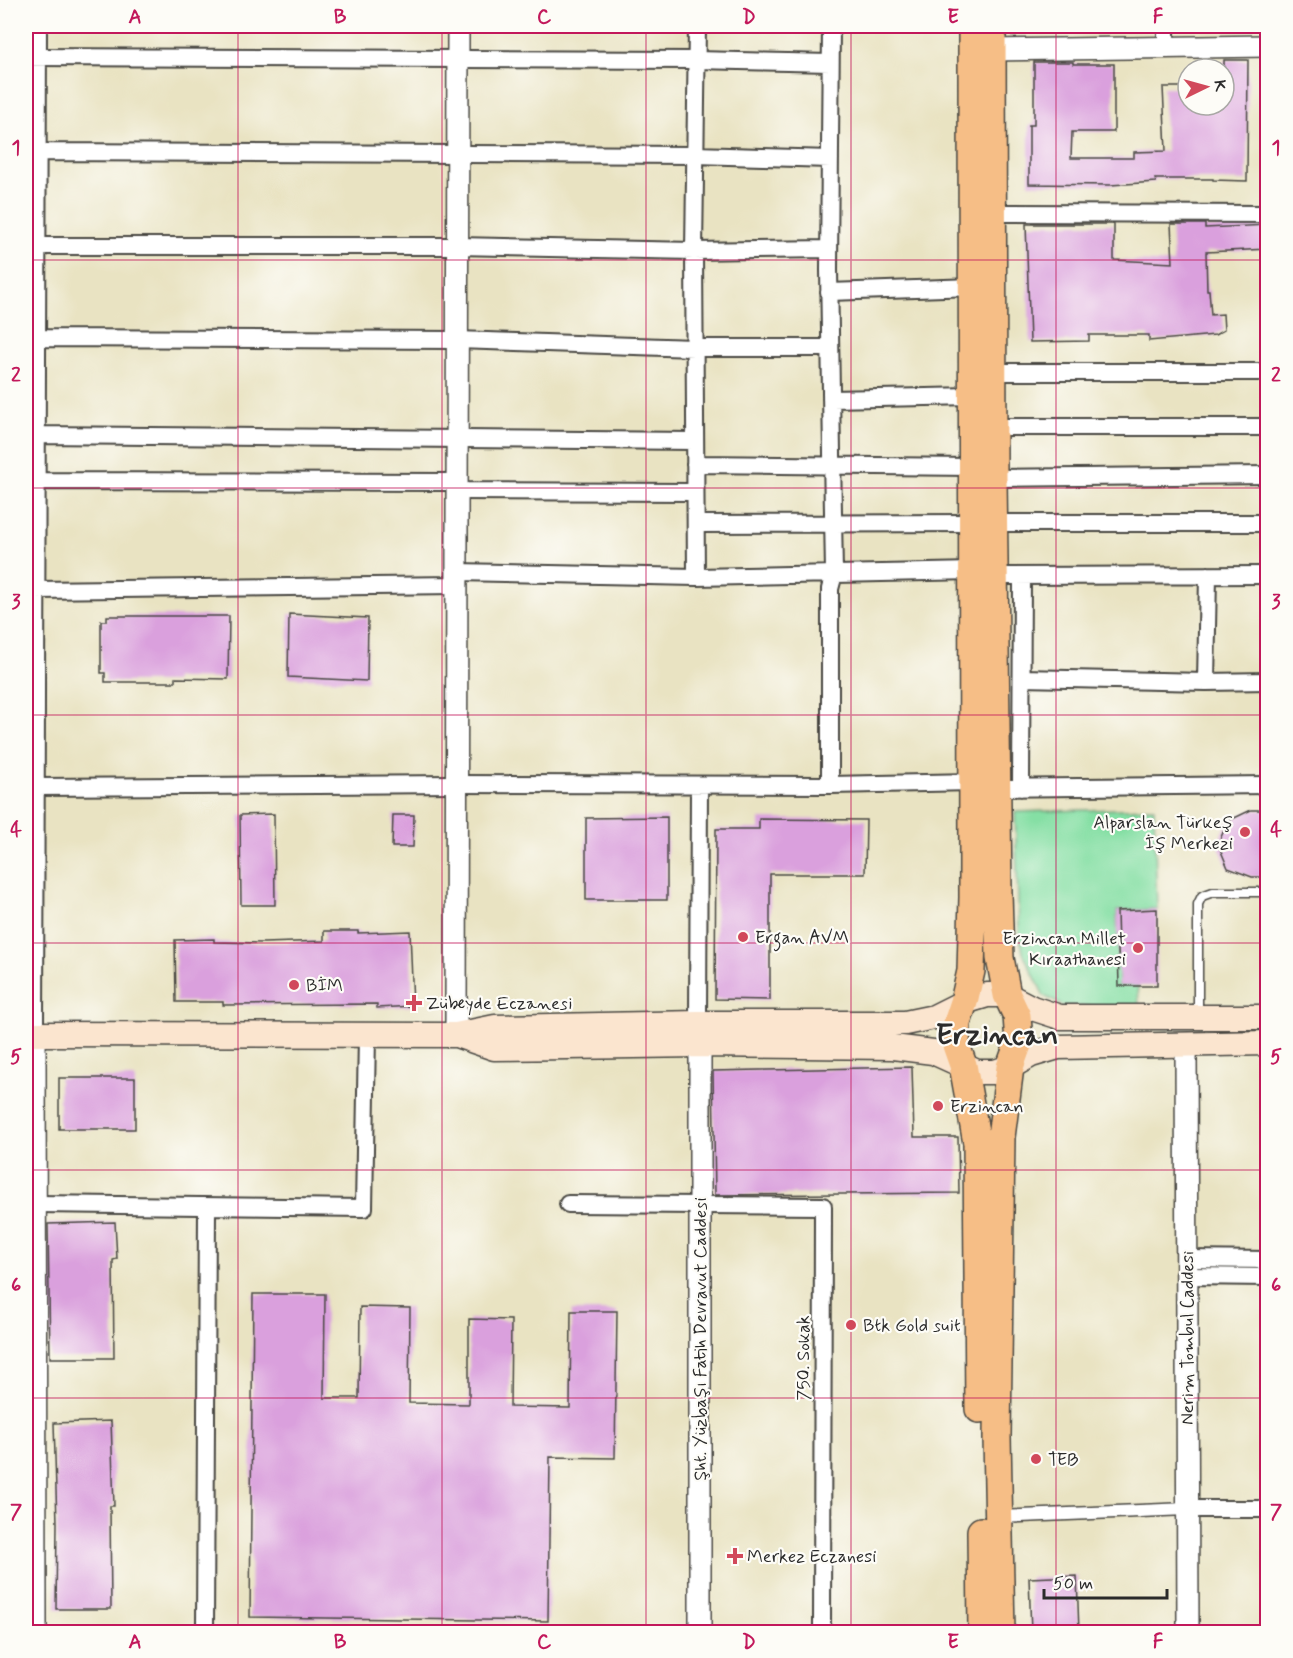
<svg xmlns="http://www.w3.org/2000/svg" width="1293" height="1658" font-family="Mynerve,sans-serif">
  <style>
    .green { fill: #85dfa4; stroke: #588568; stroke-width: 1.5 }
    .building { fill: #daa0dd }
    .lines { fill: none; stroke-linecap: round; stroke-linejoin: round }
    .service-casing { stroke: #484742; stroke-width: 11 }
    .pedestrian-casing { stroke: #484742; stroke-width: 15 }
    .minor-casing { stroke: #484742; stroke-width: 20 }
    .tertiary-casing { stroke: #484742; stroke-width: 24 }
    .secondary-casing { stroke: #484742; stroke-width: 27 }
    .primary-casing { stroke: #484742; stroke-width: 30 }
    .service { stroke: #fff; stroke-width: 8 }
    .pedestrian { stroke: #fff; stroke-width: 12 }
    .minor { stroke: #fff; stroke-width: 16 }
    .tertiary { stroke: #fff; stroke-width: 21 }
    .secondary { stroke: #fbe5cf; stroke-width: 24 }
    .primary { stroke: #f6be86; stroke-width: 27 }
    .grid { fill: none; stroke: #c2185b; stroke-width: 1.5; stroke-opacity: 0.55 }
    .poi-dot { fill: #d1495b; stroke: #fdfcf7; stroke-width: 2 }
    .labels { text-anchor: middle; stroke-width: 4.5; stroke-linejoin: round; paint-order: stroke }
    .poi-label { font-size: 18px; fill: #2b2b2b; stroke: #fdfcf7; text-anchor: start }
    .street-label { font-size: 18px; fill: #2b2b2b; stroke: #fdfcf7 }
    .town-label { font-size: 30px; font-weight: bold; fill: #2b2b2b; stroke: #fdfcf7 }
    .neatline { fill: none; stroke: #c2185b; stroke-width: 2 }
    .grid-label { font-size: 20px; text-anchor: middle; font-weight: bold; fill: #c2185b }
  </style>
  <rect width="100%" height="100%" fill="#fdfcf7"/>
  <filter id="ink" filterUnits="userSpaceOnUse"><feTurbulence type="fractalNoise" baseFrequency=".0167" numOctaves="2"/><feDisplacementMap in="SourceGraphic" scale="12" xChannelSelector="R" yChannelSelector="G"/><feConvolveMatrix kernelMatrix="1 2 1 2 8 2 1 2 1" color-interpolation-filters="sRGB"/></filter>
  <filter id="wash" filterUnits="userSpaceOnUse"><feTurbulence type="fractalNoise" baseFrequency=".008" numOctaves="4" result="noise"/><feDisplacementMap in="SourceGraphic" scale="24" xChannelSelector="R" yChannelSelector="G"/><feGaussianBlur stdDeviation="1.35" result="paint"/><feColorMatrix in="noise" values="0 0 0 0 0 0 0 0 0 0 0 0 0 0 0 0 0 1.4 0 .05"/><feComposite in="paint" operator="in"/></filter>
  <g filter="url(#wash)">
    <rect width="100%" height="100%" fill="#e9e3c2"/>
    <path class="green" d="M 1154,808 L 1157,909 L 1117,911 L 1119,986 L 1138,986 L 1139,1008 L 1063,1006 L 1044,996 L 1023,953 L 1019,932 L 1015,812 Z"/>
    <g id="blocks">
      <path class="building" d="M 1224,60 L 1248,60 L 1247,181 L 1213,180 L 1213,179 L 1155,179 L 1156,182 L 1110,185 L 1029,184 L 1029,125 L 1034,125 L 1034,62 L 1073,62 L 1073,64 L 1114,64 L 1114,132 L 1072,132 L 1071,158 L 1134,158 L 1134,152 L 1166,151 L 1163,87 L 1188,87 L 1188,105 L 1224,105 Z
        M 1026,224 L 1114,224 L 1114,260 L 1173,263 L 1171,224 L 1205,224 L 1205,228 L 1268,225 L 1268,249 L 1206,252 L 1207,290 L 1209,290 L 1211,315 L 1223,314 L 1224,330 L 1215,335 L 1149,341 L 1149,335 L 1089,335 L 1089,341 L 1030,342 Z
        M 289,614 L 368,618 L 367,681 L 288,677 Z
        M 107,616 L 229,616 L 228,679 L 175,678 L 175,682 L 105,682 L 105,673 L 101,673 L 101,621 L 107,621 Z
        M 1251,810 L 1268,810 L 1268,877 L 1252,877 L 1228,868 L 1218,844 L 1228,821 Z
        M 274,814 L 275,905 L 241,905 L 240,815 Z
        M 393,815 L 414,815 L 413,847 L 392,847 Z
        M 667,817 L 667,900 L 586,900 L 586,818 Z
        M 759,819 L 866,820 L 865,874 L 770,874 L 770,1000 L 715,999 L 716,829 L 759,829 Z
        M 1157,909 L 1157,986 L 1119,986 L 1117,911 Z
        M 324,931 L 358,931 L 358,933 L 410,931 L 413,1006 L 377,1008 L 377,1004 L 223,1005 L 223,1002 L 176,1002 L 175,940 L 214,939 L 214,942 L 264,943 L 324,941 Z
        M 912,1067 L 914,1137 L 958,1137 L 959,1193 L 715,1195 L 713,1071 Z
        M 59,1078 L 135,1078 L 135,1129 L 59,1129 Z
        M 115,1222 L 117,1259 L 113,1260 L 114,1358 L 50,1358 L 48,1224 Z
        M 253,1294 L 325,1294 L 324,1398 L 359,1398 L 360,1307 L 410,1308 L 409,1403 L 469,1404 L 469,1319 L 511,1320 L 510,1407 L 570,1408 L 571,1311 L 617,1311 L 615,1458 L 550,1457 L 548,1621 L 250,1617 Z
        M 111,1421 L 114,1506 L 110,1506 L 111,1609 L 56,1609 L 57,1523 L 54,1423 Z
        M 1077,1576 L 1079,1632 L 1031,1632 L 1029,1578 Z"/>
    </g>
  </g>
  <g filter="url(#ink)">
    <use href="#blocks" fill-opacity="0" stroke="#484742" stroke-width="1.5"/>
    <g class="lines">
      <defs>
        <path id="service" d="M 1198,1014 L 1198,904 L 1202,896 L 1213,892 L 1268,892"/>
        <path id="pedestrian" d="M 999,1517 L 1187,1509"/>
        <path id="minor" d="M 1166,26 L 1166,47
          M 26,57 L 696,60 L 830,63
          M 38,152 L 695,155 L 830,159
          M 993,213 L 1268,214
          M 37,246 L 457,246 L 694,251 L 829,249
          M 829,292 L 973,287
          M 37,338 L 457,340 L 694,348 L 830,348
          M 993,372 L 1268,372
          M 831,399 L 973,396
          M 993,427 L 1268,427
          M 37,435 L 695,441
          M 695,464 L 973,467
          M 993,478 L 1268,475
          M 36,481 L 457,482
          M 457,491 L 695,492
          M 994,523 L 1268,523
          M 696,524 L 973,523
          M 457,572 L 696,577 L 974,571
          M 994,576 L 1268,575
          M 696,577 L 694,251 L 697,26
          M 36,590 L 457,585
          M 1022,678 L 1206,682 L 1268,681
          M 1206,682 L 1208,575
          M 830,785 L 830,589 L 834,574 L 829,270 L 831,26
          M 36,787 L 456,784 L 830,785 L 973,782
          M 997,788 L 1268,785
          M 1021,788 L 1022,576
          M 698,1023 L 699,785
          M 35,1034 L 38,26
          M 36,1204 L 364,1208 L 367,1035
          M 568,1204 L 823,1206 L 822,1632
          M 1187,1259 L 1268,1260
          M 1187,1276 L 1268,1277
          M 1187,1509 L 1268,1509
          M 205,1632 L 207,1207"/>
        <path id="tertiary" d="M 992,50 L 1268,46
          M 35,1034 L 36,1632
          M 456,1035 L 458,26
          M 1186,1044 L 1188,1632
          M 700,1045 L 700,1632"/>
        <path id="secondary" d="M 26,1034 L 456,1035 L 495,1027 L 698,1023 L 905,1023 L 934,1017 L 964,1002 L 987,995 L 1007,995 L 1032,1008 L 1060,1017 L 1268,1017
          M 459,1036 L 494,1048 L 700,1045 L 893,1047 L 933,1052 L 977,1072 L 995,1072 L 1010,1067 L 1031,1055 L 1058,1047 L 1268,1043"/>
        <path id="primary" d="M 972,26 L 973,897 L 971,971 L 964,1002 L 957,1023 L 956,1045 L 963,1065 L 977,1143 L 979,1409
          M 992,26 L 993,478 L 998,893 L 1000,958 L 1007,995 L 1017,1016 L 1019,1042 L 1010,1067 L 1001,1137 L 997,1437 L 1001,1632
          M 981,1531 L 982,1632"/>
      </defs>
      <use href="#service" class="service-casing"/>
      <use href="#pedestrian" class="pedestrian-casing"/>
      <use href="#minor" class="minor-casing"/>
      <use href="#tertiary" class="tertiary-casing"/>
      <use href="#secondary" class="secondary-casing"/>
      <use href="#primary" class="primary-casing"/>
      <use href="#service" class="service"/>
      <use href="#pedestrian" class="pedestrian"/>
      <use href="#minor" class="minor"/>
      <use href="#tertiary" class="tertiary"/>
      <use href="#secondary" class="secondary"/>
      <use href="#primary" class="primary"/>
    </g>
  </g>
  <path class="grid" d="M 238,26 L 238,1632M 442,26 L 442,1632M 646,26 L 646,1632M 851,26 L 851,1632M 1056,26 L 1056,1632M 26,260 L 1268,260M 26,488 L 1268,488M 26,715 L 1268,715M 26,943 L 1268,943M 26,1170 L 1268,1170M 26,1398 L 1268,1398"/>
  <g class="poi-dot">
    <circle cx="1245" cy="832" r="6"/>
    <circle cx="743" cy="937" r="6"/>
    <circle cx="1138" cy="948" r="6"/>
    <circle cx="294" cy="985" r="6"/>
    <path d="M411 994h6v6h6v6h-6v6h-6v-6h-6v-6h6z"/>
    <circle cx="938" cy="1106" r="6"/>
    <circle cx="851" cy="1325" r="6"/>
    <circle cx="1036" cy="1459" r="6"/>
    <path d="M732 1547h6v6h6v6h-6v6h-6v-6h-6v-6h6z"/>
  </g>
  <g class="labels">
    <g class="poi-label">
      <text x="1233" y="828" text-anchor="end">Alparslan Türkeş<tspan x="1233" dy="21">İş Merkezi</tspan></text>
      <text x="755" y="943">Ergan AVM</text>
      <text x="1126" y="944" text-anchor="end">Erzincan Millet<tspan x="1126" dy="21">Kıraathanesi</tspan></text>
      <text x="306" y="991">BİM</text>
      <text x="426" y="1009">Zübeyde Eczanesi</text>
      <text x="950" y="1112">Erzincan</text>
      <text x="863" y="1331">Btk Gold suit</text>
      <text x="1048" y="1465">TEB</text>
      <text x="747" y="1562">Merkez Eczanesi</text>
    </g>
    <g class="street-label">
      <text transform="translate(1187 1338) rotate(-90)" y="6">Nerim Tombul Caddesi</text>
      <text transform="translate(700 1339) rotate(-90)" y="6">Şht. Yüzbaşı Fatih Devravut Caddesi</text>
      <text transform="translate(803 1358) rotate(-90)" y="6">750. Sokak</text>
    </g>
    <g class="town-label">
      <text x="997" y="1044">Erzincan</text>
    </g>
  </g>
  <rect width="1293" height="1658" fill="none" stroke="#fdfcf7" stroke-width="66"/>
  <g transform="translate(1206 87) rotate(85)"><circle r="28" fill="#fdfcf7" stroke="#a9a8a5" stroke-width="1.5"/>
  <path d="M0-4.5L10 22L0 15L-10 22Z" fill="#d1495b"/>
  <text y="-9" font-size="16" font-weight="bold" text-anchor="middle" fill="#2b2b2b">K</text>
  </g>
  <path d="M1044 1589v9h123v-9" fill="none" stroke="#2b2b2b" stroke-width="3"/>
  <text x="1053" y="1589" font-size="18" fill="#2b2b2b" stroke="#fdfcf7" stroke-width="4.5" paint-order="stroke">50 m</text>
  <rect x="33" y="33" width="1227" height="1592" class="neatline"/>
  <g class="grid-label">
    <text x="135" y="23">A</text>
    <text x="340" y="23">B</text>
    <text x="544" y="23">C</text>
    <text x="749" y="23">D</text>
    <text x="953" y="23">E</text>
    <text x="1158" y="23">F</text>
    <text x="16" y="154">1</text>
    <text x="1276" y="154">1</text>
    <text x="16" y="381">2</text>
    <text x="1276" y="381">2</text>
    <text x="16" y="608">3</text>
    <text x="1276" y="608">3</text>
    <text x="16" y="836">4</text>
    <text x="1276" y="836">4</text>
    <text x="16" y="1063">5</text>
    <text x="1276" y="1063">5</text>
    <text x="16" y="1291">6</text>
    <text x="1276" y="1291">6</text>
    <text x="16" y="1518">7</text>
    <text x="1276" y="1518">7</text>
    <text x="135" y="1648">A</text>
    <text x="340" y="1648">B</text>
    <text x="544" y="1648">C</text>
    <text x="749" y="1648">D</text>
    <text x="953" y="1648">E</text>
    <text x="1158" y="1648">F</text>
  </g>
</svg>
